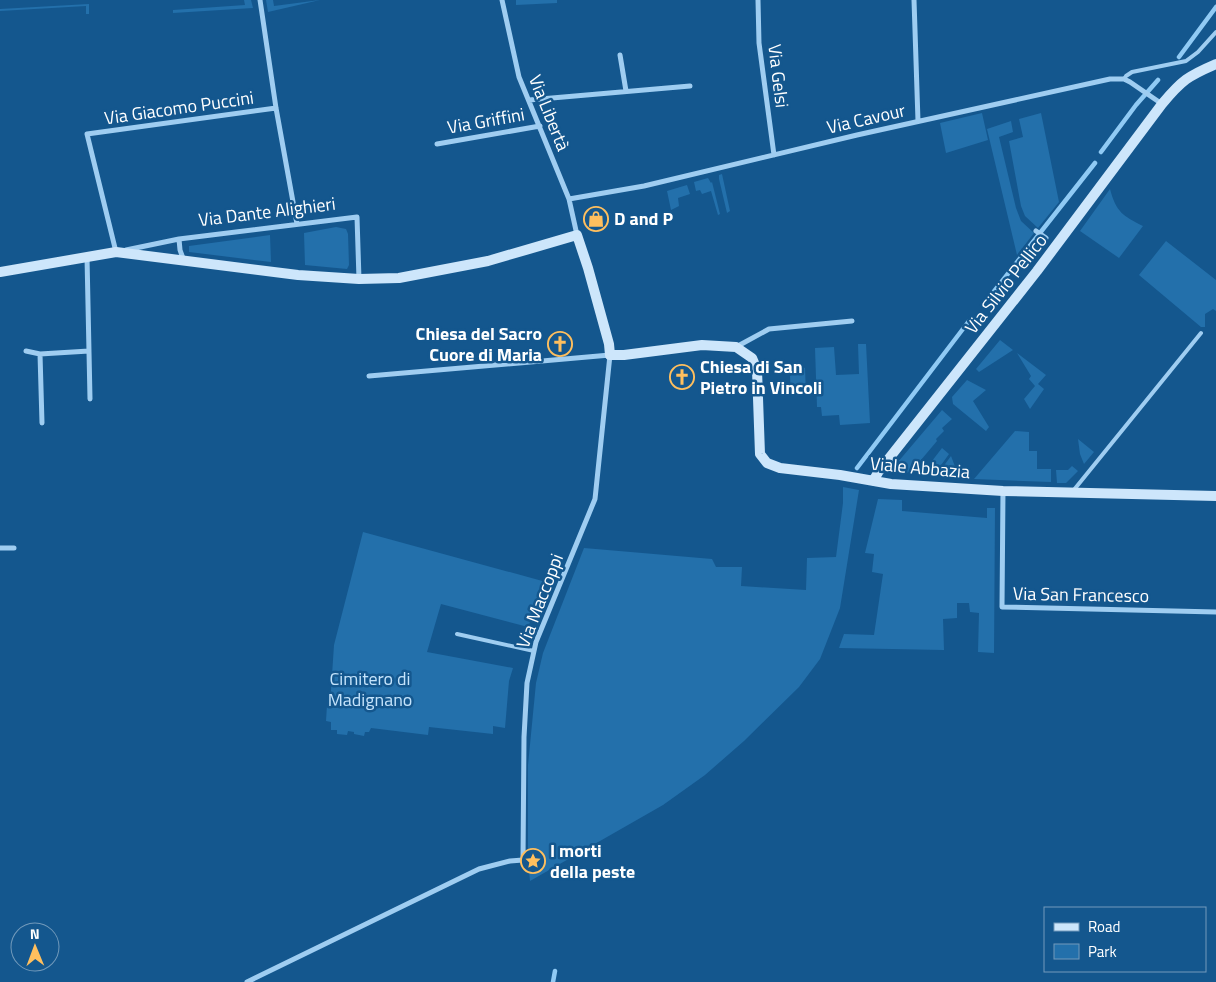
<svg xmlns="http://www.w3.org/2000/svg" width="1216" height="982" font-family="'Titillium Web',sans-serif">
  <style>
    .green { fill: #2370ab }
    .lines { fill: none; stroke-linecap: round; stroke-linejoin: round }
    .stream { stroke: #90caf4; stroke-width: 4.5 }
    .lane { stroke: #9fcdf1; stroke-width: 4 }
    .street { stroke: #9fcdf1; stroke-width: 5 }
    .secondary { stroke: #cde6fb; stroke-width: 10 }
    .labels { text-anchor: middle; stroke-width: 5; stroke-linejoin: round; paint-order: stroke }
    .street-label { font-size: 18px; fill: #fff; stroke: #14578e }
    .poi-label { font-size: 18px; font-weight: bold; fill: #fff; stroke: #14578e; text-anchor: start }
    .park-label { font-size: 18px; fill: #c5e4fc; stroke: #14578e }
  </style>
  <rect width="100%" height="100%" fill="#14578e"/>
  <path class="green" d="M 244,0 L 251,0 L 253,8 L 173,13 L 173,10 L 245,5 Z
    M 266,0 L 273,0 L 274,6 L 320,0 L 268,12 Z
    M 516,0 L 557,0 L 557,3 L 516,5 Z
    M 89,4 L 89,14 L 86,14 L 86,6 L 0,11 L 0,9 Z
    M 982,113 L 988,140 L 946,153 L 940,123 Z
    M 1041,113 L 1059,202 L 1038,228 L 1025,216 L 1021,206 L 1009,141 L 1023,137 L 1019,119 Z
    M 1011,121 L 1013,132 L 999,137 L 1016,208 L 1021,221 L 1034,233 L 1017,255 L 987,129 Z
    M 722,174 L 730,211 L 727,213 L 719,179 L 719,175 Z
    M 708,178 L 711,183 L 712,182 L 720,214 L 718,215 L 711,191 L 702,194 L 700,190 L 696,191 L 694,182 Z
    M 687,185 L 690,194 L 678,198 L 679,206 L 671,210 L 667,191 Z
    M 1110,189 C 1116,212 1123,216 1143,226 L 1119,258 L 1080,231 Z
    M 336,227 L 346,229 L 348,234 L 349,265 L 347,269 L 305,265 L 304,233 Z
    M 270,235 L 271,262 L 189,252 L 189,246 Z
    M 1166,241 L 1216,280 L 1216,311 L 1213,309 L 1205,314 L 1205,327 L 1201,327 L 1139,275 Z
    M 1000,340 L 1013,350 L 979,372 L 976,369 Z
    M 858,344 L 866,344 L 870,423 L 840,425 L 839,415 L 822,416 L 821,407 L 817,407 L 815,348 L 834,347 L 836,375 L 859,374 Z
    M 1017,353 L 1046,375 L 1038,384 L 1044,389 L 1030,409 L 1024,399 L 1035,386 L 1029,379 L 1031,376 Z
    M 802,367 L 805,368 L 806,395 L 791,396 L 790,376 Z
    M 967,380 L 986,390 L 973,401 L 989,427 L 986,431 L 953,404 L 952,397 Z
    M 942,410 L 952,419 L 942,428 L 944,431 L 936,439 L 937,441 L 910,473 L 893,471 L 892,469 Z
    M 1015,431 L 1029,432 L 1029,451 L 1037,451 L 1037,469 L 1051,469 L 1051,482 L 974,479 Z
    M 1078,439 L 1094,452 L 1084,464 L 1080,454 Z
    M 942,448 L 949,454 L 934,475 L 922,474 Z
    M 951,456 L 959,477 L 937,475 Z
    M 1072,466 L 1078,471 L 1066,483 L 1057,483 L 1056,470 L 1068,470 Z
    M 843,487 L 859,490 L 840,608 L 820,659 L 799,687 L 744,741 L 705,775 L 663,805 L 530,881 L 528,860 L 528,765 L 536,683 L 543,653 L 584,548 L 712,559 L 716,567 L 742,567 L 741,586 L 806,590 L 807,558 L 836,557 L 843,503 Z
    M 878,499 L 902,500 L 902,511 L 987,518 L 987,508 L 995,508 L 994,653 L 978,652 L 979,613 L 970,612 L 969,603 L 957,603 L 957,618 L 943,619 L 944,650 L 839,648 L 844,634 L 874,635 L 883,574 L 872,572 L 874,554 L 865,553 Z
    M 363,532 L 546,582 L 528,627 L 441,604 L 427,652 L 513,668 L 509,681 L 505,728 L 493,726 L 493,734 L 429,727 L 428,735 L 371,728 L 369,732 L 365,732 L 364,736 L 354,734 L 354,732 L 348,731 L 347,735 L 337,734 L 337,730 L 331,730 L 331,722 L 326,721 L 327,705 L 330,705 L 334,645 Z"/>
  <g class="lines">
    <path class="stream" d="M 1179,57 L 1216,7
      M 1101,152 L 1136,105 L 1158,80
      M 992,294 L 1095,163
      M 857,468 L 969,321
      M 553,982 L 555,971"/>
    <path class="lane" d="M 1124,79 L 1126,76 L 1132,72 L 1186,61 L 1198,52 L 1216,32
      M 1073,491 L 1201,333
      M 457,634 L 534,651"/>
    <path class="street" d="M 260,0 L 276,108 L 297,224
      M 502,0 L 519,77 L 569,199 L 577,235
      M 758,0 L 759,43 L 774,155
      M 914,0 L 918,121
      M 620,55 L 626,91
      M 529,100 L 690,86
      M 437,144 L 540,126
      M 569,199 L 644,186 L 857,135 L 1110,79 L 1124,79 L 1130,82 L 1162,104
      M 1036,231 L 1046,238
      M 179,239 L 180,250 L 184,261
      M 126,250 L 179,239 L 357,217 L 359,279
      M 118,252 L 116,252 L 87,134 L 276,108
      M 87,257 L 90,399
      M 736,347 L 769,329 L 852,321
      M 26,351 L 40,354 L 89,351
      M 40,354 L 42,423
      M 1003,491 L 1002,607 L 1216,612
      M 0,548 L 14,548
      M 247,982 L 479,869 L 510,861 L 523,860 L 524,737 L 527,683 L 536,642 L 595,499 L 610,355 L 369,376"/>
    <path class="secondary" d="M 0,272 L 116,252 L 298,275 L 359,279 L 399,278 L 488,261 L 577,235 L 588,268 L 609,344 L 610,355 L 624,355 L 702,345 L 736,347 L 752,358 L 757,370 L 760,454 L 767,463 L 780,468 L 840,475 L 891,484 L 1003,491 L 1216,496
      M 873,481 L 879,471 L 1037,271 L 1162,104 C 1182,80 1188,76 1216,64"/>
  </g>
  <defs>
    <symbol id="shop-ring" viewBox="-11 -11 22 22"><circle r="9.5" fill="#14578e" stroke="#ffbf5e" stroke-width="1.5"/><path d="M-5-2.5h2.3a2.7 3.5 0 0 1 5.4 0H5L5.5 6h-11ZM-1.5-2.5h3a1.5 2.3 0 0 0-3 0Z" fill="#ffbf5e"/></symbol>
    <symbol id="church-ring" viewBox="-11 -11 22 22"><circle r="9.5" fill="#14578e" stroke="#ffbf5e" stroke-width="1.5"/><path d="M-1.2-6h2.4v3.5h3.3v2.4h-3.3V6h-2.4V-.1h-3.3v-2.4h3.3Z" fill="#ffbf5e"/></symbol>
    <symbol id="sight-ring" viewBox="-11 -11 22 22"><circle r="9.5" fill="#14578e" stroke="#ffbf5e" stroke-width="1.5"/><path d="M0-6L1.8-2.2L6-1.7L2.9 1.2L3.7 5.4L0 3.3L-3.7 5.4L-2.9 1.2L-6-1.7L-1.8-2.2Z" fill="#ffbf5e"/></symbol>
  </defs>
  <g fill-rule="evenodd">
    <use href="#shop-ring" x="582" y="205" width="28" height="28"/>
    <use href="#church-ring" x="546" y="330" width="28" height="28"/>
    <use href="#church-ring" x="668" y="363" width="28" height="28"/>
    <use href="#sight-ring" x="519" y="847" width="28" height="28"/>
  </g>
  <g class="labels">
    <g class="street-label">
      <text transform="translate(778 76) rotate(83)" y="6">Via Gelsi</text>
      <text transform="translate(179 108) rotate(-8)" y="6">Via Giacomo Puccini</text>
      <text transform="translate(549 113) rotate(68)" y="6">Via Libertà</text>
      <text transform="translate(866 119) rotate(-13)" y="6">Via Cavour</text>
      <text transform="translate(486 121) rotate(-10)" y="6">Via Griffini</text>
      <text transform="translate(267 212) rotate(-7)" y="6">Via Dante Alighieri</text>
      <text transform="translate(1006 284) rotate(-52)" y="6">Via Silvio Pellico</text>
      <text transform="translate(920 468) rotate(5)" y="6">Viale Abbazia</text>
      <text transform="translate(1081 595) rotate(1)" y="6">Via San Francesco</text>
      <text transform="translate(540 601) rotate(-69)" y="6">Via Maccoppi</text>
    </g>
    <g class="poi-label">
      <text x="614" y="225">D and P</text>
      <text x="542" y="340" text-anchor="end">Chiesa del Sacro<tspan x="542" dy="21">Cuore di Maria</tspan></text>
      <text x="700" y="373">Chiesa di San<tspan x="700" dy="21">Pietro in Vincoli</tspan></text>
      <text x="550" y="857">I morti<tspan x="550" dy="21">della peste</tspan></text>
    </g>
    <g class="park-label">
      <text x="370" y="685">Cimitero di<tspan x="370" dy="21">Madignano</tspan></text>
    </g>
  </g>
  <rect x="1044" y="907" width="162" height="65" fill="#14578e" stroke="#729abb"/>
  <rect x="1054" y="923" width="25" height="8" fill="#cde6fb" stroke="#729abb"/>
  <text x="1088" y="932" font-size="15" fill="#ffffff">Road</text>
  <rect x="1054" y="944" width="25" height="15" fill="#2370ab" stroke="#729abb"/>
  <text x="1088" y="957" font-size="15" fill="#ffffff">Park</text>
  <g transform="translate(35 947) rotate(359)"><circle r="24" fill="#14578e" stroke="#729abb"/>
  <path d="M0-4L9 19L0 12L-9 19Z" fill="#ffbf5e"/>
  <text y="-8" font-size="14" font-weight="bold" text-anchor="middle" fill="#ffffff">N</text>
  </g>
</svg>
